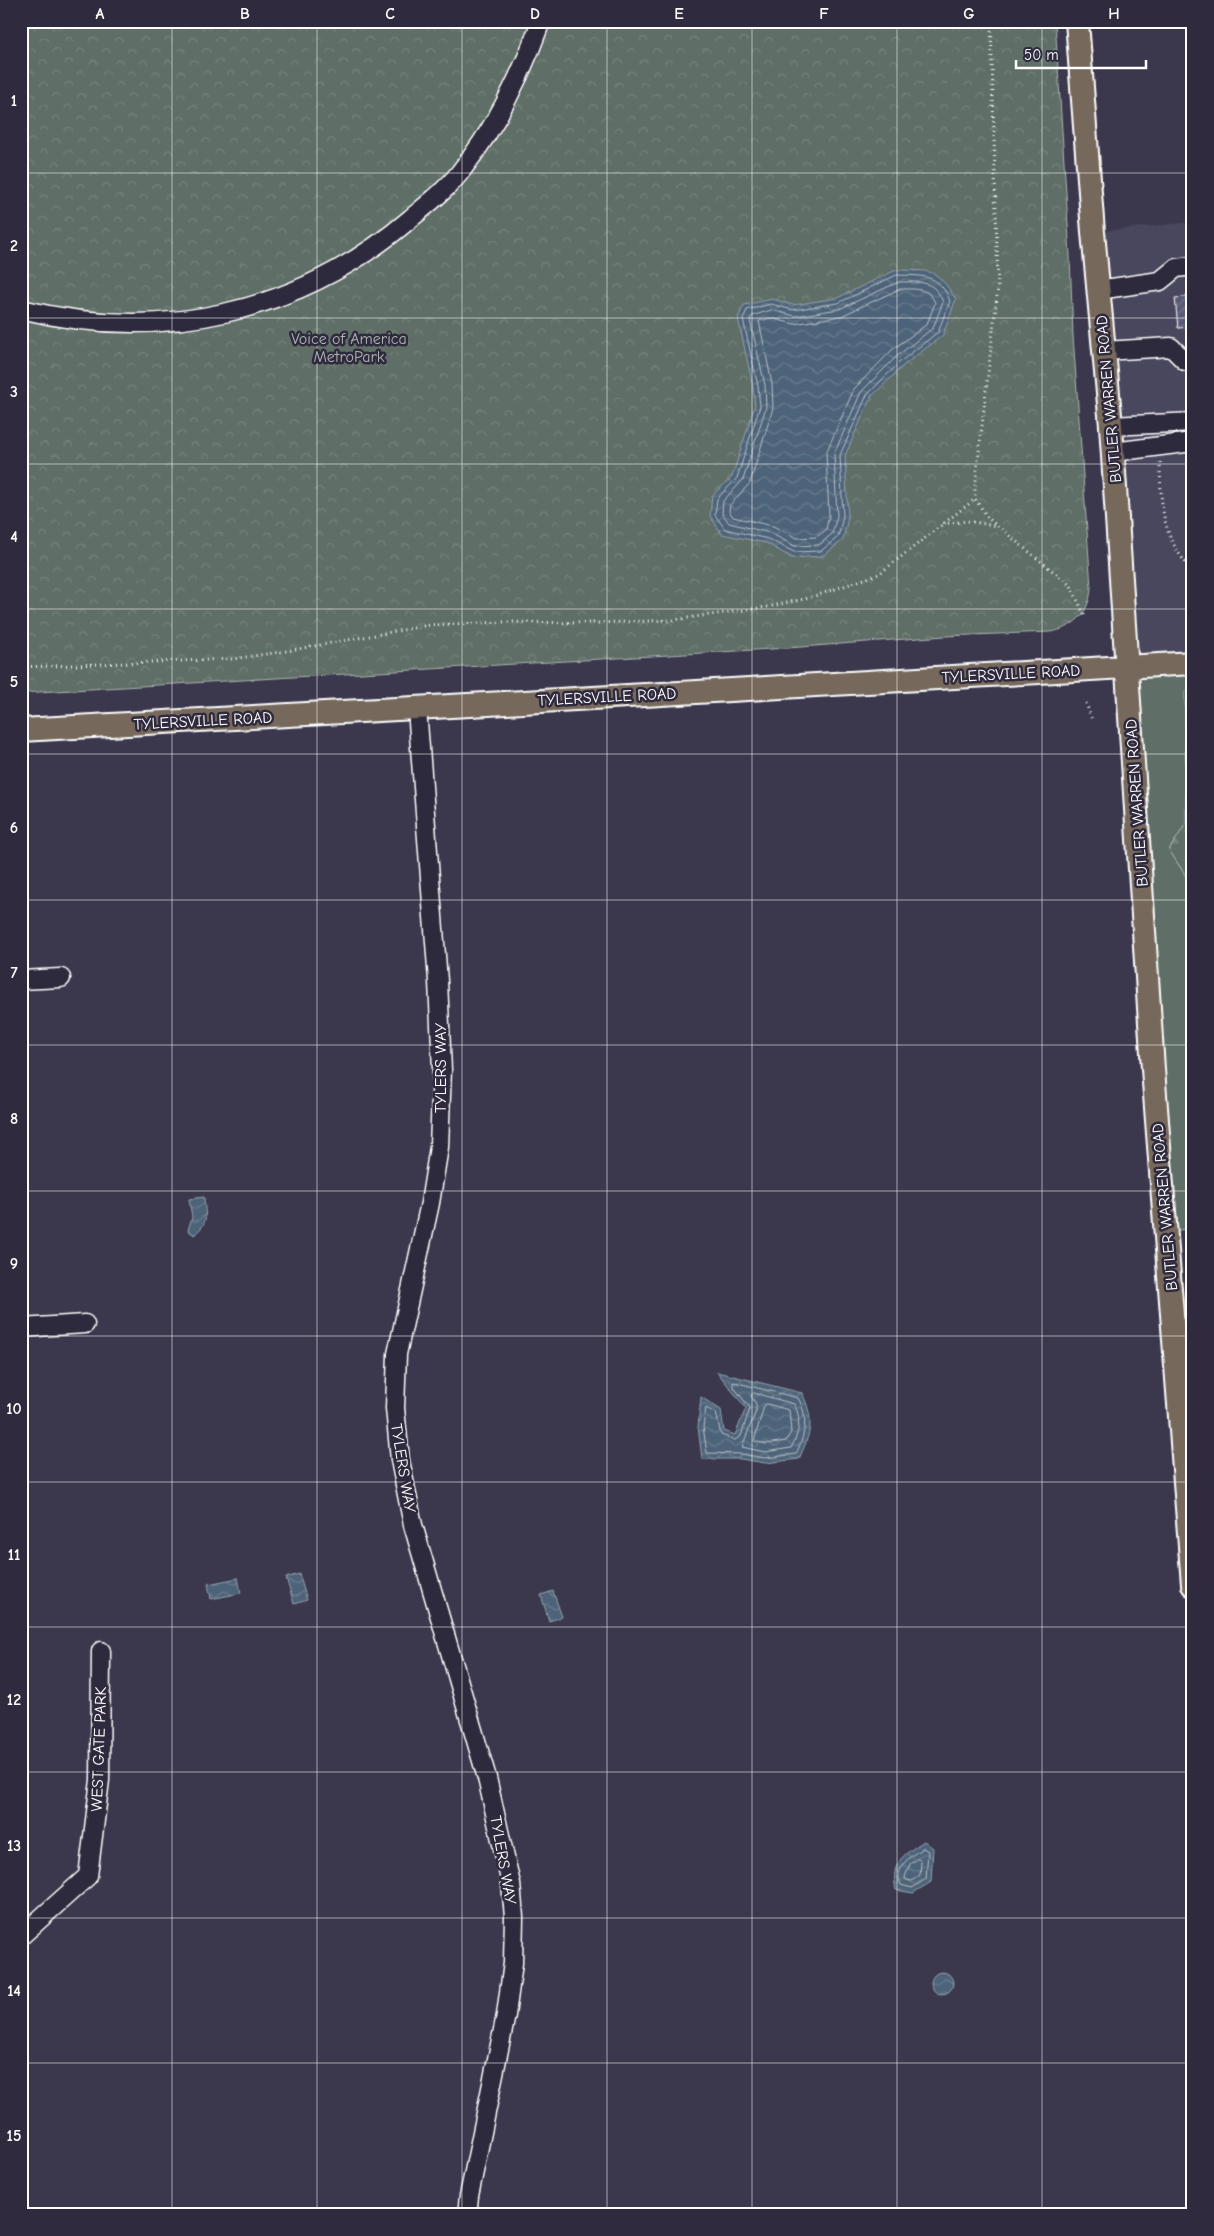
<svg xmlns="http://www.w3.org/2000/svg" width="1214" height="2236" font-family="'Comic Neue',sans-serif">
  <style>
    .built { fill: #48465d }
    .green { fill: #5e6e66; stroke: #aeb6b2 }
    .forest { fill: url(#forest-firs); stroke: #aeb6b2 }
    .park { fill: url(#park-crowns); stroke: #aeb6b2 }
    .water { fill: url(#water-waves); stroke: #95a2af }
    .lines { fill: none; stroke-linecap: round; stroke-linejoin: round }
    .shore { stroke: #b8c1c9; stroke-width: 1 }
    .building { fill: url(#building-hatch); stroke: #fff }
    .minor-casing { stroke: #fff; stroke-width: 21 }
    .major-casing { stroke: #fff; stroke-width: 26 }
    .path { stroke: #fff; stroke-width: 3; stroke-dasharray: 1 4; stroke-linecap: butt }
    .minor { stroke: #2f2a3d; stroke-width: 18 }
    .major { stroke: #76695c; stroke-width: 22 }
    .grid { fill: none; stroke: #fff; stroke-width: 1; stroke-opacity: 0.55 }
    .labels { text-anchor: middle; stroke-width: 5; stroke-linejoin: round; paint-order: stroke }
    .park-label { font-size: 16px; fill: #aeb6b2; stroke: #2f2a3d }
    .street-label { font-size: 16px; fill: #fff; stroke: #2f2a3d }
    .neatline { fill: none; stroke: #fff; stroke-width: 2 }
    .grid-label { font-size: 16px; text-anchor: middle; font-weight: bold; fill: #fff }
  </style>
  <defs>
    <pattern id="forest-firs" width="22" height="20" patternUnits="userSpaceOnUse" patternTransform="scale(1.25)"><rect width="22" height="20" fill="#5e6e66"/><path d="M5 1l3.5 6h-7zM16 11l3.5 6h-7z" fill="#76847d"/></pattern>
    <pattern id="park-crowns" width="20" height="18" patternUnits="userSpaceOnUse" patternTransform="scale(1.25)"><rect width="20" height="18" fill="#5e6e66"/><path d="M2 6a3 3 0 1 1 6 0M12 15a3 3 0 1 1 6 0" fill="none" stroke="#76847d"/></pattern>
    <pattern id="water-waves" width="16" height="10" patternUnits="userSpaceOnUse" patternTransform="scale(1.25)"><rect width="16" height="10" fill="#4e6479"/><path d="M0 5q4-4 8 0t8 0" fill="none" stroke="#697b8d"/></pattern>
    <pattern id="building-hatch" width="6" height="6" patternUnits="userSpaceOnUse" patternTransform="scale(1.25)"><rect width="6" height="6" fill="#585976"/><path d="M-1 1l2-2M0 6l6-6M5 7l2-2" fill="none" stroke="#71728b"/></pattern>
  </defs>
  <rect width="100%" height="100%" fill="#3b384e"/>
  <filter id="ink" filterUnits="userSpaceOnUse"><feTurbulence type="fractalNoise" baseFrequency=".02" numOctaves="2"/><feDisplacementMap in="SourceGraphic" scale="10" xChannelSelector="R" yChannelSelector="G"/><feConvolveMatrix kernelMatrix="1 2 1 2 8 2 1 2 1" color-interpolation-filters="sRGB"/></filter>
  <g filter="url(#ink)">
    <path class="built" d="M 1193,222 L 1193,663 L 1127,667 L 1093,232 Z"/>
    <path class="green" d="M 1193,663 L 1193,688 L 1185,692 L 1186,824 L 1169,850 L 1188,879 L 1193,1012 L 1193,1228 L 1166,1232 L 1127,667 Z"/>
    <path class="forest" d="M 1193,823 L 1193,878 L 1188,879 L 1169,850 L 1186,824 Z"/>
    <path class="park" d="M 21,21 L 1055,21 L 1070,256 L 1073,336 L 1091,587 C 1090,612 1075,628 1050,632 L 945,636 L 788,648 L 21,693 Z"/>
    <path class="water" d="M 896,270 C 932,271 935,267 956,299 L 943,335 L 904,365 L 871,397 L 845,456 L 848,517 L 843,540 L 823,556 L 792,558 L 766,543 L 722,534 L 710,516 L 712,496 L 732,477 L 755,405 L 753,387 L 738,318 L 744,305 L 772,299 L 793,305 L 837,298 Z
      M 204,1197 C 205,1214 210,1222 194,1235 L 188,1230 L 192,1217 L 189,1199 Z
      M 717,1372 L 802,1393 C 815,1420 811,1432 799,1459 L 765,1463 L 741,1459 L 702,1459 L 698,1427 L 701,1397 L 721,1410 L 724,1431 L 735,1435 L 746,1408 Z
      M 299,1574 L 307,1600 L 294,1604 L 286,1578 Z
      M 238,1578 L 241,1593 L 211,1599 L 208,1584 Z
      M 553,1591 L 562,1617 L 549,1621 L 541,1595 Z
      M 924,1841 L 933,1848 L 931,1882 L 913,1893 L 896,1890 C 890,1862 903,1855 924,1841 Z
      M931 1983a11 11 0 1 1 22 0a11 11 0 1 1-22 0Z"/>
    <g class="lines">
      <path class="shore" d="M 897,275 C 922,276 939,273 950,301 L 938,332 L 901,361 L 867,395 L 840,455 L 843,517 L 838,537 L 821,551 L 794,552 L 768,539 L 725,529 L 715,515 L 717,499 L 737,478 L 760,406 L 758,386 L 743,319 L 747,310 L 771,304 L 793,310 L 838,303 Z
        M 899,282 C 919,282 934,279 943,302 L 933,328 L 897,356 L 861,392 L 834,454 L 837,516 L 832,534 L 819,545 L 795,546 L 770,533 L 729,523 L 722,513 L 723,501 L 743,480 L 766,407 L 765,385 L 750,320 L 752,316 L 771,310 L 795,316 L 839,309 Z
        M 900,289 C 914,289 929,287 935,303 L 927,324 L 892,350 L 854,389 L 826,453 L 829,515 L 826,530 L 816,537 L 797,538 L 773,526 L 733,517 L 729,511 L 730,505 L 750,483 L 773,408 L 772,384 L 759,321 L 771,318 L 794,324 L 841,316 Z
        M 734,1382 L 798,1398 C 809,1417 805,1435 796,1454 L 765,1458 L 741,1454 L 707,1453 L 703,1427 L 706,1408 L 716,1413 L 721,1435 L 735,1440 L 741,1436 L 750,1408 L 733,1386 Z
        M 754,1393 L 794,1404 C 802,1418 799,1434 791,1448 L 765,1452 L 742,1447 L 756,1411 L 756,1404 L 751,1396 Z
        M 767,1404 L 789,1410 L 791,1432 L 786,1441 L 766,1444 L 754,1441 L 764,1406 Z
        M 923,1848 L 928,1851 L 926,1879 L 912,1888 L 901,1885 C 893,1868 910,1856 923,1848 Z
        M 918,1859 L 921,1861 L 920,1875 L 912,1881 L 906,1880 L 905,1877 L 910,1864 Z"/>
    </g>
    <path class="building" d="M 1193,296 L 1193,327 L 1178,328 L 1175,298 Z"/>
    <g class="lines">
      <defs>
        <path id="minor" d="M 1098,290 L 1160,281 L 1176,268 L 1193,266
          M 21,309 C 161,344 300,313 410,219 C 428,204 450,187 464,167 C 498,123 522,74 541,21
          M 1104,351 L 1171,347 L 1185,361 L 1193,360
          M 1111,426 L 1193,422
          M 1113,452 L 1193,442
          M 417,709 L 438,981 L 442,1070 L 439,1147 L 430,1203 L 397,1354 L 395,1408 L 400,1460 L 413,1525 L 487,1778 L 511,1884 L 514,1917 L 513,1963 L 506,2015 L 469,2196 L 467,2215
          M 21,980 L 61,978
          M 21,1328 L 85,1324
          M 1176,1358 L 1193,1355
          M 21,1936 L 88,1876 L 100,1780 L 101,1651"/>
        <path id="major" d="M 1077,21 L 1093,232 L 1111,426 L 1153,1069 L 1193,1585
          M 21,730 C 412,709 802,686 1193,663"/>
      </defs>
      <use href="#minor" class="minor-casing"/>
      <use href="#major" class="major-casing"/>
      <path class="path" d="M 991,21 L 998,287 L 975,487 L 975,499 L 989,519 L 1071,586 L 1085,616
        M 1160,462 C 1161,506 1161,537 1193,571
        M 943,524 L 967,521 L 996,526
        M 21,667 L 232,659 L 287,651 L 430,625 L 504,622 L 596,623 L 673,620 L 767,607 L 809,598 L 879,574 L 975,499
        M 1086,703 L 1092,720"/>
      <use href="#minor" class="minor"/>
      <use href="#major" class="major"/>
    </g>
  </g>
  <path class="grid" d="M 172,21 L 172,2215M 317,21 L 317,2215M 462,21 L 462,2215M 607,21 L 607,2215M 752,21 L 752,2215M 897,21 L 897,2215M 1042,21 L 1042,2215M 21,173 L 1193,173M 21,318 L 1193,318M 21,464 L 1193,464M 21,609 L 1193,609M 21,754 L 1193,754M 21,900 L 1193,900M 21,1045 L 1193,1045M 21,1191 L 1193,1191M 21,1336 L 1193,1336M 21,1482 L 1193,1482M 21,1627 L 1193,1627M 21,1772 L 1193,1772M 21,1918 L 1193,1918M 21,2063 L 1193,2063"/>
  <g class="labels">
    <g class="park-label">
      <text x="349" y="344">Voice of America<tspan x="349" dy="18">MetroPark</tspan></text>
    </g>
    <g class="street-label">
      <text transform="translate(1108 399) rotate(-95)" y="6">BUTLER WARREN ROAD</text>
      <text transform="translate(1011 673) rotate(-3)" y="6">TYLERSVILLE ROAD</text>
      <text transform="translate(607 696) rotate(-3)" y="6">TYLERSVILLE ROAD</text>
      <text transform="translate(203 720) rotate(-3)" y="6">TYLERSVILLE ROAD</text>
      <text transform="translate(1136 803) rotate(-94)" y="6">BUTLER WARREN ROAD</text>
      <text transform="translate(440 1068) rotate(-90)" y="6">TYLERS WAY</text>
      <text transform="translate(1164 1207) rotate(-95)" y="6">BUTLER WARREN ROAD</text>
      <text transform="translate(404 1468) rotate(81)" y="6">TYLERS WAY</text>
      <text transform="translate(98 1749) rotate(-88)" y="6">WEST GATE PARK</text>
      <text transform="translate(504 1860) rotate(80)" y="6">TYLERS WAY</text>
    </g>
  </g>
  <rect width="1214" height="2236" fill="none" stroke="#2f2a3d" stroke-width="55"/>
  <path d="M1016 60v8h130v-8" fill="none" stroke="#ffffff" stroke-width="2.5"/>
  <text x="1024" y="60" font-size="15" fill="#ffffff" stroke="#2f2a3d" stroke-width="4" paint-order="stroke">50 m</text>
  <rect x="28" y="28" width="1158" height="2180" class="neatline"/>
  <g class="grid-label">
    <text x="100" y="19">A</text>
    <text x="245" y="19">B</text>
    <text x="390" y="19">C</text>
    <text x="535" y="19">D</text>
    <text x="679" y="19">E</text>
    <text x="824" y="19">F</text>
    <text x="969" y="19">G</text>
    <text x="1114" y="19">H</text>
    <text x="14" y="106">1</text>
    <text x="14" y="251">2</text>
    <text x="14" y="397">3</text>
    <text x="14" y="542">4</text>
    <text x="14" y="687">5</text>
    <text x="14" y="833">6</text>
    <text x="14" y="978">7</text>
    <text x="14" y="1124">8</text>
    <text x="14" y="1269">9</text>
    <text x="14" y="1414">10</text>
    <text x="14" y="1560">11</text>
    <text x="14" y="1705">12</text>
    <text x="14" y="1851">13</text>
    <text x="14" y="1996">14</text>
    <text x="14" y="2141">15</text>
  </g>
</svg>
